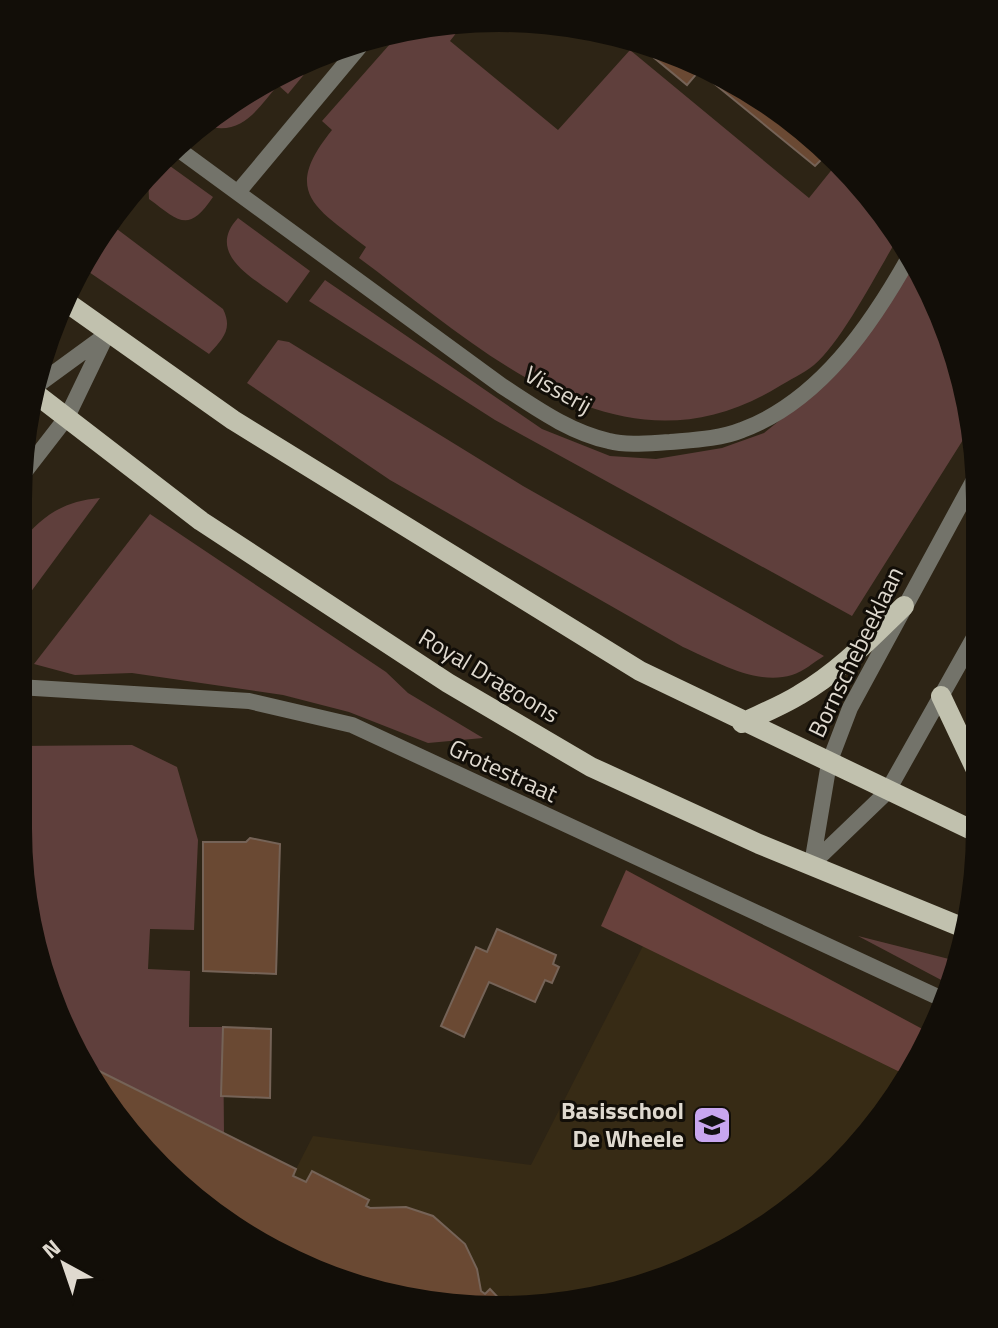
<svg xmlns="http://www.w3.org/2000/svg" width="998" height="1328" font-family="'Titillium Web',sans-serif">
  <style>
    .built { fill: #372b15 }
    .green { fill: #5f3f3c }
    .forest { fill: #68413c }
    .building { fill: #6a4933; stroke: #756357; stroke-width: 2 }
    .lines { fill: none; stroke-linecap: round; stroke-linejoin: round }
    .minor { stroke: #73736a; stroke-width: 16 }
    .tertiary { stroke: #73736a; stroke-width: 16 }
    .primary { stroke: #c1c1ae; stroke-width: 20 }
    .labels { text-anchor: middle; stroke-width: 6; stroke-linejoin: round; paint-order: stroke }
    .street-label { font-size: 24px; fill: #dfd9cf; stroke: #120e08 }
    .poi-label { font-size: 24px; font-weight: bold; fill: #dfd9cf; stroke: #120e08; text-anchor: end }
  </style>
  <rect width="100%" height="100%" fill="#2d2415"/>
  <path class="built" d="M 643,946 L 906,1075 L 898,1092 L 839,1169 L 767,1229 L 654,1284 L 530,1309 L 405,1301 L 286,1260 L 159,1169 L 79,1061 L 296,1169 L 313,1136 L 531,1165 Z"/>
  <path class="green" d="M 405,27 L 461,27 L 450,41 L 558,130 L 630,50 L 809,198 L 834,167 L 900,234 C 880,267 842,342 814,365 C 803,374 789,380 778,387 C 619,484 482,349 359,258 L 366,247 C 314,207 282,192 332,130 L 322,121 Z
    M 311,66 L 288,94 L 278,85 C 257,110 240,138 204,125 L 231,99 Z
    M 170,166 L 213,197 C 188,234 179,221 149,199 L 148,177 L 159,167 Z
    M 238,218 L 310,271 L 287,303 C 259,281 203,256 238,218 Z
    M 109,223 L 223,309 C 233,329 223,339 209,354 L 86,270 Z
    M 910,253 L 944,315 L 973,424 L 852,616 L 495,420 L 309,301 L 325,280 L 542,429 L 610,456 L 656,459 L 722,448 L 764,433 L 832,378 Z
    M 278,340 L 289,342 L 523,486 L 824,656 C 814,662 803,672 792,675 C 756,686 715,661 683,647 L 390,480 L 247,383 Z
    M 100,498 L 19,608 L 19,544 C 42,516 63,501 100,498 Z
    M 150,514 L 386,672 L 408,693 L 483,738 L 428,743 L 349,712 L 283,695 L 132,673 L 75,675 L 34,664 Z
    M 132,745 L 177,767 L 198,840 L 194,930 L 150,929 L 148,969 L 190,971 L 189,1027 L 223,1027 L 224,1134 L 79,1061 L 35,954 L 18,829 L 18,746 Z
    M 858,936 L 953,960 L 945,982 Z"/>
  <path class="forest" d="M 626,870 L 928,1032 L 910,1077 L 601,926 Z"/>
  <path class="building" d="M 641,47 L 699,71 L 687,85 Z
    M 700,72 L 766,99 L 824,157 L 815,166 Z
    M 250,838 L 280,844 L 276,974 L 203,971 L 203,842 L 246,842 Z
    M 497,929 L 556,955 L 553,964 L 559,967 L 552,983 L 545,980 L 535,1002 L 489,982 L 464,1037 L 441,1026 L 476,947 L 487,952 Z
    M 223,1027 L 271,1029 L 270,1098 L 221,1096 Z
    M 79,1061 L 296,1169 L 293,1176 L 306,1182 L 312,1171 L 369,1200 L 366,1206 L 370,1208 L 406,1207 L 433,1216 L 465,1244 L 477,1269 L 481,1291 L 485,1294 L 490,1289 L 507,1307 L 405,1301 L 286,1260 L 159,1169 Z"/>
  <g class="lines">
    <path class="minor" d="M 178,149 L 502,386 C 536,408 569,432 609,441 C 627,446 651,443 670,442 C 693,440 720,439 742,430 C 820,401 872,324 911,254
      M 239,191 L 360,46
      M 18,687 L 249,701 L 352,725 L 940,998"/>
    <path class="tertiary" d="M 32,389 L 106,335
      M 19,479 L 67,417 L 107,334
      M 812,864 L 829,763 L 850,708 L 976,476
      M 812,864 L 887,792 L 976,634"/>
    <path class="primary" d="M 69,304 L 233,420 L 640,671 L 976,832
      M 32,391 L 201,521 L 448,683 L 591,767 L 759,844 L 964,928
      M 941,696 L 976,770
      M 742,723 C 761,714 781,706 799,695 C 839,672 871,638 904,606"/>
  </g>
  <defs>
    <symbol id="school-square" viewBox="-11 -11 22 22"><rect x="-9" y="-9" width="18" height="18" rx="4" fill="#c8a6ef" stroke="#120e08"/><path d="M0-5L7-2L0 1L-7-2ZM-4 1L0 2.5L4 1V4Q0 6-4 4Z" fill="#111"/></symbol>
  </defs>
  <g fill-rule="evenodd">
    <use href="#school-square" x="690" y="1103" width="44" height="44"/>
  </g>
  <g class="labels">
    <g class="street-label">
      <text transform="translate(558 390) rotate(29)" y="8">Visserij</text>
      <text transform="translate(856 652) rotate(-64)" y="8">Bornschebeeklaan</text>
      <text transform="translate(489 676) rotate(31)" y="8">Royal Dragoons</text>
      <text transform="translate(503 771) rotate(25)" y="8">Grotestraat</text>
    </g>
    <g class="poi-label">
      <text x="684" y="1119">Basisschool<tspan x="684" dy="28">De Wheele</tspan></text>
    </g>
  </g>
  <path d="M0 0H998V1328H0ZM499 32H499A467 467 0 0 1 966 499V829A467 467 0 0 1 499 1296H499A467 467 0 0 1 32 829V499A467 467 0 0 1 499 32Z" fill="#120e08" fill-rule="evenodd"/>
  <g transform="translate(64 1264) rotate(320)" stroke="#120e08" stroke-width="6" paint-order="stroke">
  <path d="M0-6L14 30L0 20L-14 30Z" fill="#dfd9cf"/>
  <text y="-12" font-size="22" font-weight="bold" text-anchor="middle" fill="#dfd9cf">N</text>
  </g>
</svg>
